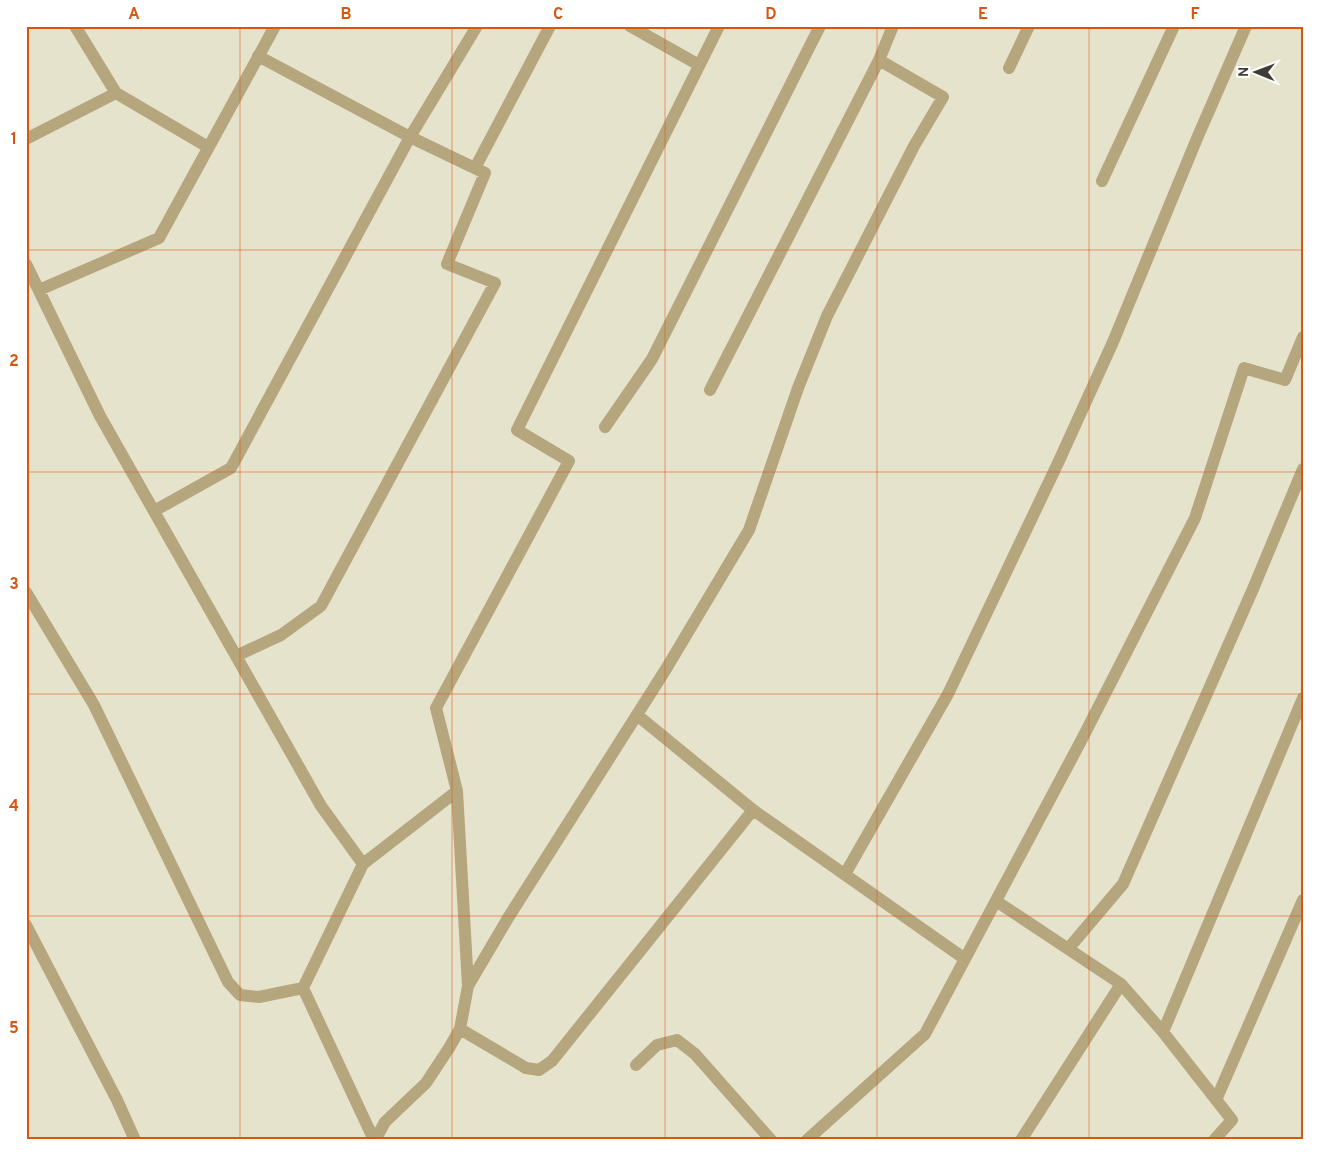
<svg xmlns="http://www.w3.org/2000/svg" width="1329" height="1166" font-family="Overpass,sans-serif">
  <style>
    .lines { fill: none; stroke-linecap: round; stroke-linejoin: round }
    .minor { stroke: #b5a67e; stroke-width: 12 }
    .grid { fill: none; stroke: #d75610; stroke-width: 1; stroke-opacity: 0.55 }
    .neatline { fill: none; stroke: #d75610; stroke-width: 2 }
    .grid-label { font-size: 16px; text-anchor: middle; font-weight: bold; fill: #d75610 }
  </style>
  <rect width="100%" height="100%" fill="#e6e3cd"/>
  <g class="lines">
    <path class="minor" d="M 75,26 L 116,93 L 208,147
      M 630,26 L 699,65
      M 1009,68 L 1029,26
      M 26,139 L 116,93
      M 475,168 L 550,26
      M 1102,181 L 1174,26
      M 26,264 L 100,416 L 321,806 L 363,864 L 457,791 L 436,708 L 569,461 L 517,430 L 719,26
      M 39,290 L 159,238 L 275,26
      M 710,390 L 879,60 L 893,26
      M 605,427 L 652,359 L 820,26
      M 154,511 L 231,468 L 410,137 L 477,26
      M 26,592 L 94,705 L 228,982 L 240,995 L 259,997 L 303,988
      M 236,656 L 281,635 L 321,606 L 495,283 L 447,264 L 485,173 L 410,137 L 258,56
      M 637,715 L 753,810 L 965,959
      M 457,791 L 468,986
      M 363,864 L 303,988 L 374,1140
      M 845,874 L 948,694 L 1058,463 L 1113,342 L 1198,136 L 1246,26
      M 996,901 L 1121,984 L 1163,1032 L 1232,1120 L 1214,1140
      M 26,925 L 117,1100 L 135,1140
      M 1068,949 L 1123,884 L 1253,589 L 1303,469
      M 460,1029 L 526,1068 L 539,1070 L 552,1061 L 753,810
      M 1163,1032 L 1303,698
      M 636,1065 L 657,1045 L 677,1040 L 695,1054 L 771,1140
      M 1216,1100 L 1303,900
      M 375,1140 L 385,1122 L 426,1083 L 449,1048 L 460,1029 L 468,986 L 508,918 L 666,669 L 749,530 L 798,388 L 827,316 L 914,146 L 943,97 L 879,60
      M 807,1140 L 925,1034 L 1082,739 L 1195,518 L 1244,368 L 1285,380 L 1303,337
      M 1021,1140 L 1121,984"/>
  </g>
  <path class="grid" d="M 240,26 L 240,1140M 452,26 L 452,1140M 665,26 L 665,1140M 877,26 L 877,1140M 1089,26 L 1089,1140M 26,250 L 1303,250M 26,472 L 1303,472M 26,694 L 1303,694M 26,916 L 1303,916"/>
  <rect width="1329" height="1166" fill="none" stroke="#ffffff" stroke-width="55"/>
  <g transform="translate(1256 72) rotate(271)" stroke="#ffffff" stroke-width="4" paint-order="stroke">
  <path d="M0-4L9 19L0 12L-9 19Z" fill="#3e3c34"/>
  <text y="-8" font-size="14" font-weight="bold" text-anchor="middle" fill="#3e3c34">N</text>
  </g>
  <rect x="28" y="28" width="1274" height="1110" class="neatline"/>
  <g class="grid-label">
    <text x="134" y="19">A</text>
    <text x="346" y="19">B</text>
    <text x="558" y="19">C</text>
    <text x="771" y="19">D</text>
    <text x="983" y="19">E</text>
    <text x="1195" y="19">F</text>
    <text x="14" y="144">1</text>
    <text x="14" y="366">2</text>
    <text x="14" y="589">3</text>
    <text x="14" y="811">4</text>
    <text x="14" y="1033">5</text>
  </g>
</svg>
